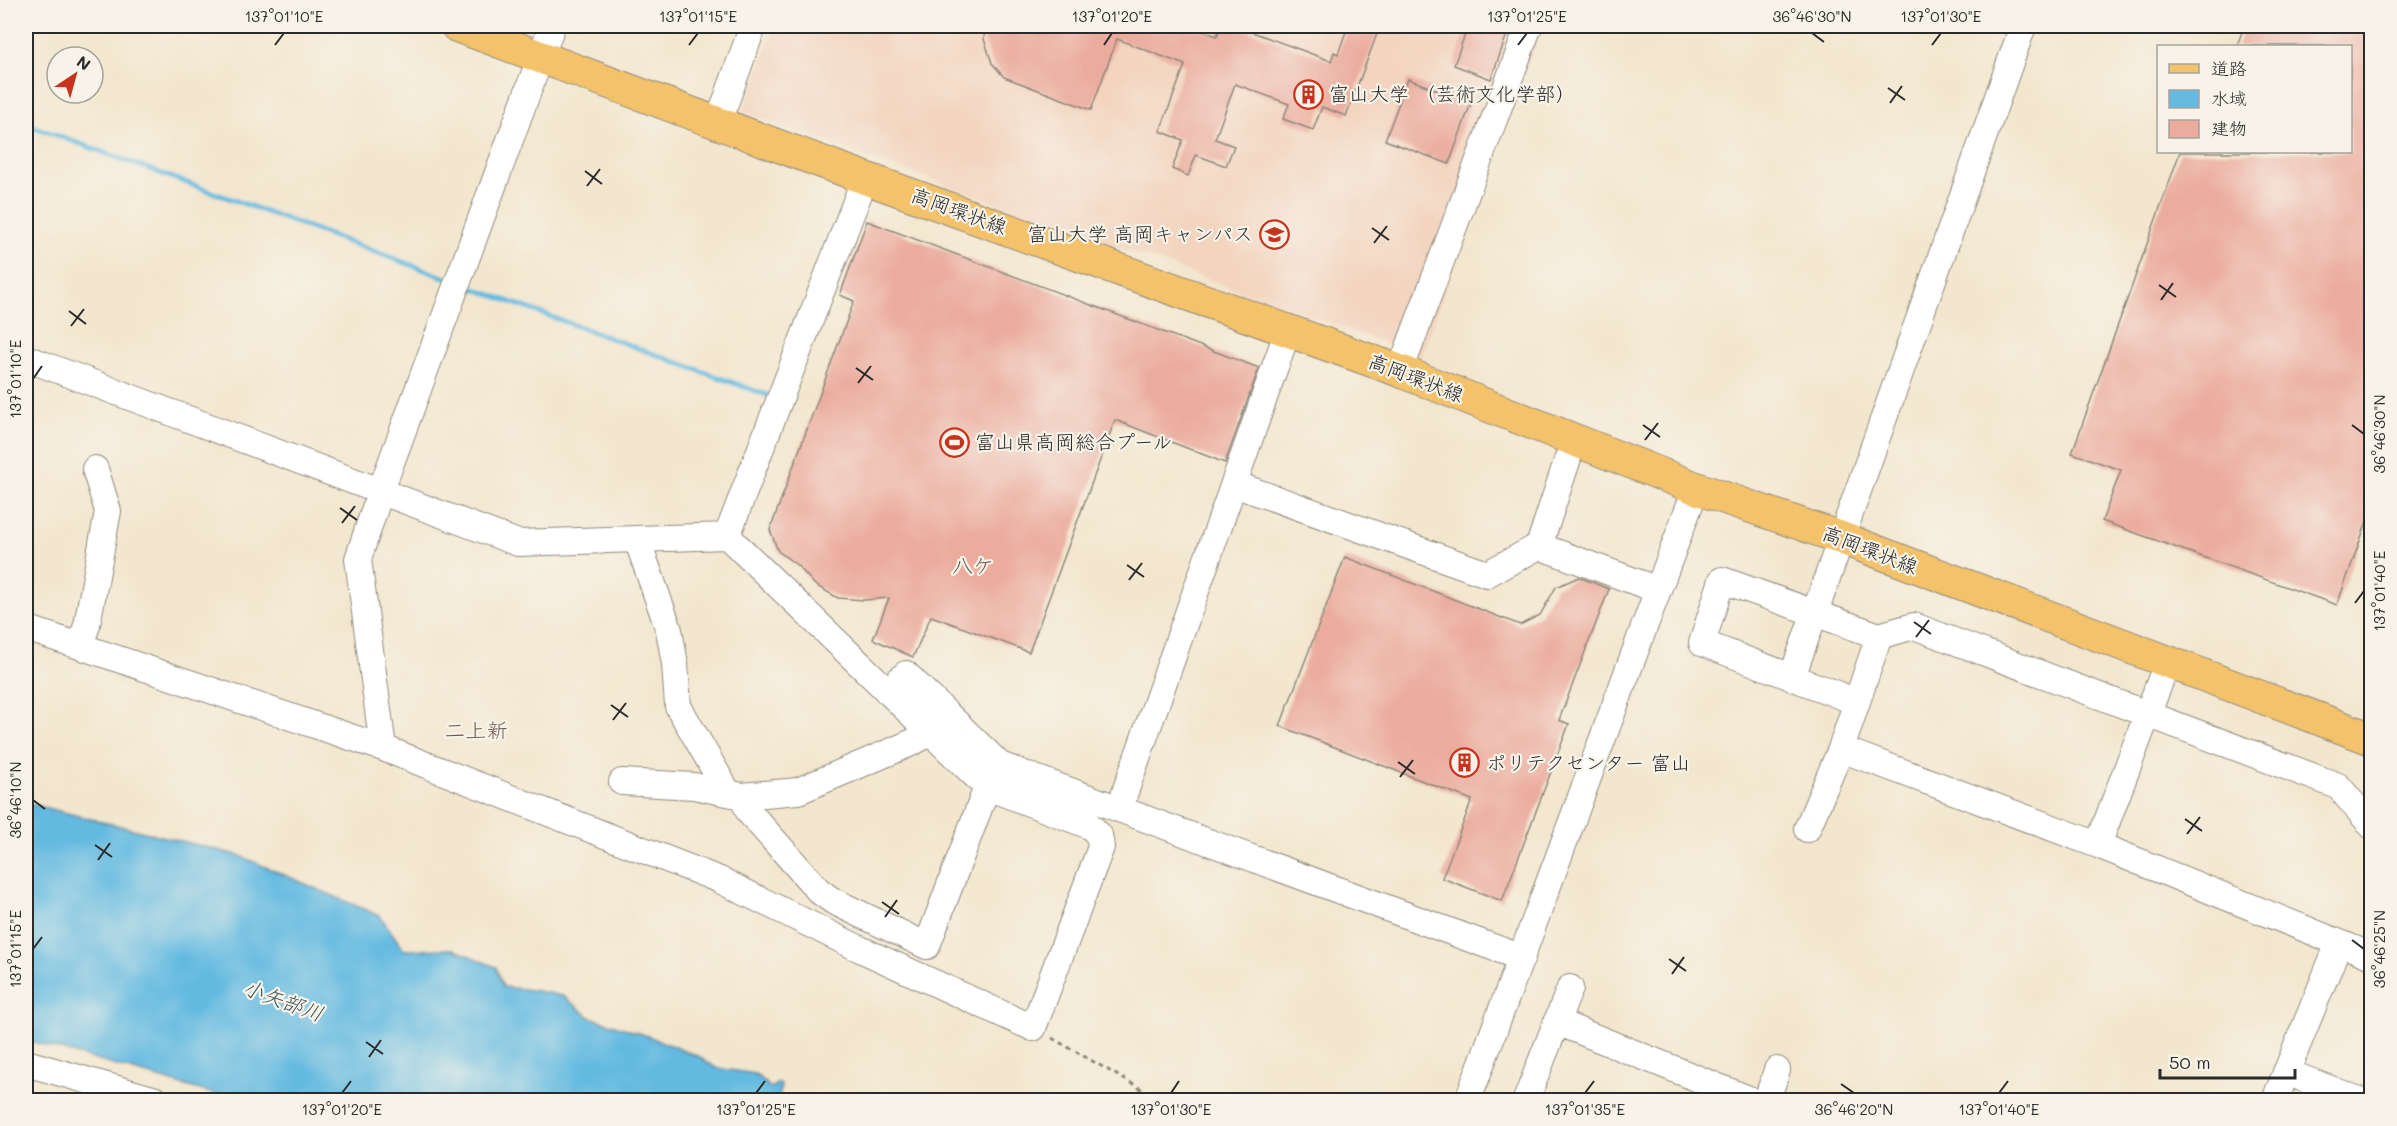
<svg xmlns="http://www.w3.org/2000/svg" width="2397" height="1126" font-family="Mali,'Klee One',sans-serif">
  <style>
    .built { fill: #f3d4bf }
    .water { fill: #64bae1; stroke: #487286; stroke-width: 1.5 }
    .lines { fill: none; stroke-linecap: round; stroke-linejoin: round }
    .stream { stroke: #64bae1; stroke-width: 5 }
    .building { fill: #ebac9e }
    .minor-casing { stroke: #8f887c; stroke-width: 28 }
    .major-casing { stroke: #8f887c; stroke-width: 34 }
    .path { stroke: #8f887c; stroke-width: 3; stroke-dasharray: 4.5 4.5; stroke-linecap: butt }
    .minor { stroke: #fff; stroke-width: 26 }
    .major { stroke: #f3c26a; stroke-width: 32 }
    .ticks { fill: none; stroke: #2b2b2b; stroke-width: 2 }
    .labels { text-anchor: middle; stroke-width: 4.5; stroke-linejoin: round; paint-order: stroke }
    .poi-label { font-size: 20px; fill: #2b2b2b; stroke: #f7f3e8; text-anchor: start }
    .street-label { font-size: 20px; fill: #2b2b2b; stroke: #f7f3e8 }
    .neighbourhood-label { font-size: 21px; fill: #6e5853; stroke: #f7f3e8 }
    .water-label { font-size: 21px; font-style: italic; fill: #3c5662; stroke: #f7f3e8 }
    .neatline { fill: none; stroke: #2b2b2b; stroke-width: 2 }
    .ticks-label { font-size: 15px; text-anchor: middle; fill: #2b2b2b }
  </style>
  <rect width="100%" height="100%" fill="#f7f3e8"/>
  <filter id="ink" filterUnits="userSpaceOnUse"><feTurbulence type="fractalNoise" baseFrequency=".0167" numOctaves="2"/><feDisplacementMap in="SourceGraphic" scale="12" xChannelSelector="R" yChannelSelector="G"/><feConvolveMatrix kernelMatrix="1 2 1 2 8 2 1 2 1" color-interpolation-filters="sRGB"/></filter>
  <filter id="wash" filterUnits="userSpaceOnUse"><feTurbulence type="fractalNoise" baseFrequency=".008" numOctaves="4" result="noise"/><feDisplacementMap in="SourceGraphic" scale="24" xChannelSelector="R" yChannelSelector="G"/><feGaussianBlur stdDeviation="1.35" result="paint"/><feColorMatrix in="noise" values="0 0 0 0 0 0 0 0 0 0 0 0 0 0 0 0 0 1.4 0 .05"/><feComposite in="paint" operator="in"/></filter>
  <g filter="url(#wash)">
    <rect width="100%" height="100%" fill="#f3e6ce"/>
    <path class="built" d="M 775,26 L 1542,26 L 1421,356 L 743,112 Z"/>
    <path class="water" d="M 26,803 L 238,855 L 380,916 L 404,950 L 453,949 L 496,967 L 503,987 L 532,990 L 563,996 L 590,1017 L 645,1035 L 700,1057 L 716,1068 L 755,1074 L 771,1088 L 778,1083 L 781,1085 L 779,1096 L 790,1100 L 235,1100 L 26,1040 Z"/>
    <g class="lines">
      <path class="stream" d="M 26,124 L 452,280
        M 464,285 L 767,395"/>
    </g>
    <g id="blocks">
      <path class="building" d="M 985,26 L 1189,26 L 1217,36 L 1221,26 L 1236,26 L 1331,61 L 1334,52 L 1338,54 L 1348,26 L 1380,26 L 1346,116 L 1322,107 L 1313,130 L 1283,119 L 1289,104 L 1235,84 L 1215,139 L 1234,146 L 1226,166 L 1196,155 L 1188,176 L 1172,169 L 1183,140 L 1160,131 L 1185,65 L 1117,39 L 1091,110 L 1004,77 L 992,63 L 984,39 Z
        M 1468,26 L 1510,26 L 1491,79 L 1454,65 Z
        M 2244,26 L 2372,26 L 2372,507 L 2337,605 L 2102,521 L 2121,470 L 2072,453 L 2180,152 L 2350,152 L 2350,46 L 2237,46 Z
        M 1408,79 L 1471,103 L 1449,164 L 1385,140 Z
        M 867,221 L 1259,368 L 1225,463 L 1115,420 L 1029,652 L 931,616 L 913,657 L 873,639 L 889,598 L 864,600 L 838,598 L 815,585 L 798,566 L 778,551 L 770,530 L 854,301 L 840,295 Z
        M 1345,557 L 1520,625 L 1540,615 L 1556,587 L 1579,577 L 1609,589 L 1559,720 L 1569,724 L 1502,901 L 1442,878 L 1472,800 L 1280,726 Z"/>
    </g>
  </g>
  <g filter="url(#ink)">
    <use href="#blocks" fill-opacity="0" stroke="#8f887c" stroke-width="1.5"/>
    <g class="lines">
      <defs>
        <path id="minor" d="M 718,123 L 753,26
          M 26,358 L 518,543 L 727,536 L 987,787 L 1090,826 L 1099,835 L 1101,847 L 1033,1028 L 860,949 L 720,880 L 383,748 L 26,628
          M 1400,371 L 1529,26
          M 1234,484 L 1487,574 L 1539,546 L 1658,590
          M 727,536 L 865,178
          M 637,539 L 669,630 L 675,664 L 678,706 L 728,793
          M 1539,546 L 1574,440
          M 80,646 L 87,625 L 108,511 L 95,469
          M 1792,677 L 2023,26
          M 887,691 L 906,674 L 1000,765 L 1522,958
          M 1857,702 L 1702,643 L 1722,580 L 1879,636 L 1914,626 L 2338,786 L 2372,826
          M 383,748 L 358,559 L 381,490 L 552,26
          M 1841,749 L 2098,845 L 2372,956
          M 622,782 L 694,786 L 742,796 L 798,791 L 911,743 L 930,733
          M 742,796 L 749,812 L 819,891 L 833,901 L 927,946 L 987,787
          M 1119,809 L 1288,330
          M 1807,829 L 1841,749 L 1879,636
          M 2098,845 L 2167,663
          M 1557,1022 L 1751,1100
          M 26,1063 L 156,1100
          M 2286,1072 L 2359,1100
          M 1468,1100 L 1696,488
          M 1526,1100 L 1570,988
          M 1767,1100 L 1777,1070
          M 2275,1100 L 2339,943"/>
        <path id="major" d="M 457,26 L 865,178 L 1400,371 L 1696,488 L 1841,538 L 2372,739"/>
      </defs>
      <use href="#minor" class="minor-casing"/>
      <use href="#major" class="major-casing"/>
      <path class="path" d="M 1052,1038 L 1143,1090 L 1169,1100"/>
      <use href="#minor" class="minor"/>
      <use href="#major" class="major"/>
    </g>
  </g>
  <path class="ticks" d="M 1812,33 L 1824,42M 275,45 L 284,33M 689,45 L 698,33M 1104,45 L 1112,33M 1518,45 L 1527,33M 1932,45 L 1941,33M 1888,88 L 1905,100M 1890,103 L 1902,86M 585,171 L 602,184M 587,186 L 600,169M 1372,228 L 1389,240M 1374,243 L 1387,226M 2159,285 L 2176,297M 2161,300 L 2173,283M 69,311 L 86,324M 71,326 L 84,309M 856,368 L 873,380M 33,379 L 42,366M 858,383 L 871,366M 1643,425 L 1660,437M 2352,425 L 2364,434M 1645,440 L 1658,423M 340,508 L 357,520M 342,523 L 355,506M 1127,565 L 1144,577M 1129,580 L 1142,563M 2355,603 L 2364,591M 1914,622 L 1931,634M 1916,637 L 1929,620M 611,705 L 628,717M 613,720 L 626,703M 1398,762 L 1415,774M 1400,777 L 1413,760M 33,800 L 45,809M 2185,819 L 2202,831M 2187,834 L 2200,817M 95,845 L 112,857M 98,860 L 110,843M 882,902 L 899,914M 885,917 L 897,900M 2352,940 L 2364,949M 33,949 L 42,937M 1669,959 L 1686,971M 1672,974 L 1684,957M 366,1042 L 383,1054M 369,1057 L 381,1040M 1841,1084 L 1854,1093M 342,1093 L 351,1081M 756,1093 L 765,1081M 1171,1093 L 1179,1081M 1585,1093 L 1594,1081M 1999,1093 L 2008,1081"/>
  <defs>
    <symbol id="building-ring" viewBox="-11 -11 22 22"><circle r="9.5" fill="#f7f3e8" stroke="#c8321e" stroke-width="1.5"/><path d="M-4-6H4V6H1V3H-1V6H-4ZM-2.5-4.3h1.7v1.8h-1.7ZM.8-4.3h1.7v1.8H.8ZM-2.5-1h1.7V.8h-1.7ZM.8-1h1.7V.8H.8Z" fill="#c8321e"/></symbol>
    <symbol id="university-ring" viewBox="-11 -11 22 22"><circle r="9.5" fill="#f7f3e8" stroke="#c8321e" stroke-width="1.5"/><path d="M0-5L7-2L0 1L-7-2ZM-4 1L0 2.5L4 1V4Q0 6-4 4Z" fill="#c8321e"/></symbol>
    <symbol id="stadium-ring" viewBox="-11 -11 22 22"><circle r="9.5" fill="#f7f3e8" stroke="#c8321e" stroke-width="1.5"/><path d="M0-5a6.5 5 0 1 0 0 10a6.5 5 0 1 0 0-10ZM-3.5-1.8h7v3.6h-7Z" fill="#c8321e"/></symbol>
  </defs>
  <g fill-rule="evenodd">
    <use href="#building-ring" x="1292" y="78" width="33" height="33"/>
    <use href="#university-ring" x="1258" y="218" width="33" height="33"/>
    <use href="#stadium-ring" x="938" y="426" width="33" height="33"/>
    <use href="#building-ring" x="1448" y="746" width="33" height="33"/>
  </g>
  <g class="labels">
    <g class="poi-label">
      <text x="1329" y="101">富山大学 （芸術文化学部）</text>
      <text x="1253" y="241" text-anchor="end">富山大学 高岡キャンパス</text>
      <text x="975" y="449">富山県高岡総合プール</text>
      <text x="1486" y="770">ポリテクセンター 富山</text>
    </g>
    <g class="street-label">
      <text transform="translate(959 211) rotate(20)" y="7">高岡環状線</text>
      <text transform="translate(1416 378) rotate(21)" y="7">高岡環状線</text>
      <text transform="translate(1870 550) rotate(21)" y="7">高岡環状線</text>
    </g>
    <g class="neighbourhood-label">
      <text x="973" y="573">八ケ</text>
      <text x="476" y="738">二上新</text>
    </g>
    <g class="water-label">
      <text transform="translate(283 1001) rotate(20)" y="7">小矢部川</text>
    </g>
  </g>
  <rect width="2397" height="1126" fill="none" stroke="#f7f3e8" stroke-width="66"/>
  <rect x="2157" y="45" width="195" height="108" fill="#f7f3e8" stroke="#a5a39c" stroke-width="1.5"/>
  <rect x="2169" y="64" width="30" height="9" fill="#f3c26a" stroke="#a5a39c" stroke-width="1.5"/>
  <text x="2211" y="75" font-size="18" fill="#2b2b2b">道路</text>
  <rect x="2169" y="90" width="30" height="18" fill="#64bae1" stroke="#a5a39c" stroke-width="1.5"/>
  <text x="2211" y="105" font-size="18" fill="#2b2b2b">水域</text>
  <rect x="2169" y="120" width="30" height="18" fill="#ebac9e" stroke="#a5a39c" stroke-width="1.5"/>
  <text x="2211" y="135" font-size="18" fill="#2b2b2b">建物</text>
  <g transform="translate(75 75) rotate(36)"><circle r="28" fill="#f7f3e8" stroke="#a5a39c" stroke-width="1.5"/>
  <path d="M0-4.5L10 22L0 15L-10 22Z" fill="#c8321e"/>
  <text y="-9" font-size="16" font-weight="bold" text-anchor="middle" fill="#2b2b2b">N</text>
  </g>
  <path d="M2160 1069v9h135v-9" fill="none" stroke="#2b2b2b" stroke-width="3"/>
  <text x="2169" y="1069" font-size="18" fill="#2b2b2b" stroke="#f7f3e8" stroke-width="4.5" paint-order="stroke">50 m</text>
  <rect x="33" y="33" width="2331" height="1060" class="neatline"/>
  <g class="ticks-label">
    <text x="284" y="22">137°01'10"E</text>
    <text x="698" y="22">137°01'15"E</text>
    <text x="1112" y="22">137°01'20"E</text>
    <text x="1527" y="22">137°01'25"E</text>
    <text x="1812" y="22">36°46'30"N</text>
    <text x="1941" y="22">137°01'30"E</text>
    <text transform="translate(16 379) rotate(-90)" y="5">137°01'10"E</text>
    <text transform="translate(2380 434) rotate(-90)" y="5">36°46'30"N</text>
    <text transform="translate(2380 591) rotate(-90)" y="5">137°01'40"E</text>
    <text transform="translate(16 800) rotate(-90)" y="5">36°46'10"N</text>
    <text transform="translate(16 949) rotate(-90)" y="5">137°01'15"E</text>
    <text transform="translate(2380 949) rotate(-90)" y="5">36°46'25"N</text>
    <text x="342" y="1115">137°01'20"E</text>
    <text x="756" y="1115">137°01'25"E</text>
    <text x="1171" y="1115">137°01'30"E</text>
    <text x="1585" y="1115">137°01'35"E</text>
    <text x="1854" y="1115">36°46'20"N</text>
    <text x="1999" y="1115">137°01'40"E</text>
  </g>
</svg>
